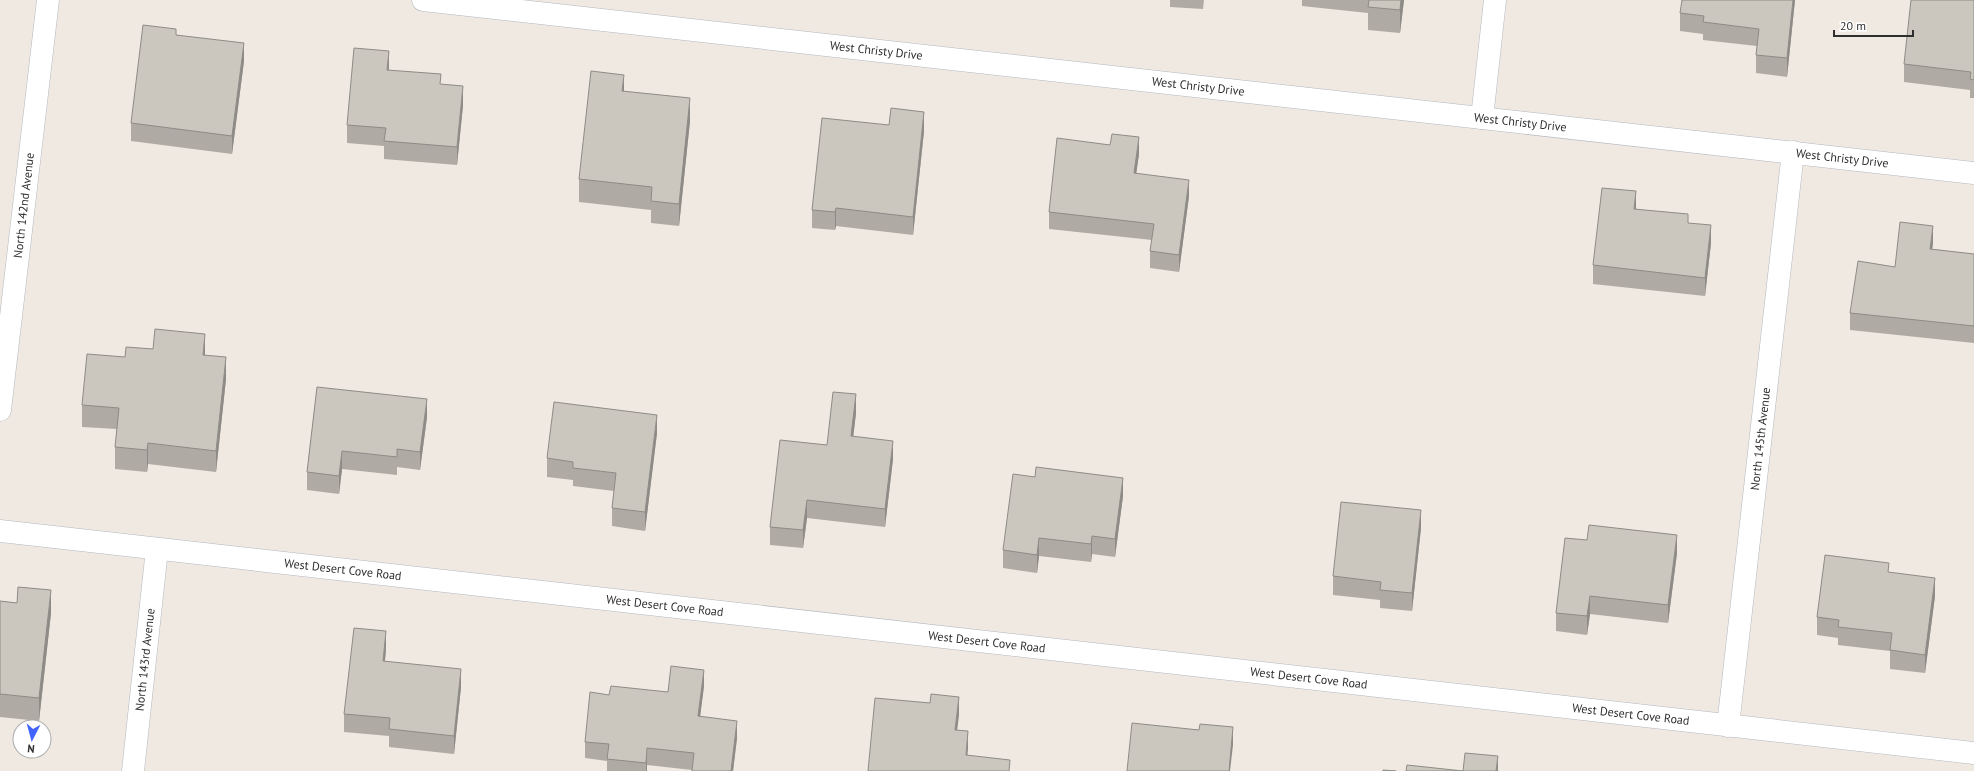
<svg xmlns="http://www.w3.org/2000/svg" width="1974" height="771" font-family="'PT Sans',sans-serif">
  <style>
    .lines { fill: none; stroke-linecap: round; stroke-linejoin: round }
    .minor-casing { stroke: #b4b7c1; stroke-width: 23 }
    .minor { stroke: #fff; stroke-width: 22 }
    .wall { fill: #afaba4 }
    .shaded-wall { fill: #8e8b86 }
    .building { fill: #cbc7bf; stroke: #8e8b86 }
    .labels { text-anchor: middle; stroke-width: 3; stroke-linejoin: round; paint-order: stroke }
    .street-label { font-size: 12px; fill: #2e2e2e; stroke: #fff }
  </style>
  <rect width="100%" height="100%" fill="#efe9e1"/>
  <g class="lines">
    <defs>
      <g id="minor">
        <path id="s1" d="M 423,0 L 1974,173"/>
        <path d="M 1482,118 L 1495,0"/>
        <path id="s2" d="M 0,410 L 48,0"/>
        <path id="s3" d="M 0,531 L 1974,753"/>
        <path id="s4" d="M 1728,726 L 1793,152"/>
        <path id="s5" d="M 133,771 L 157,549"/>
      </g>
    </defs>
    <use href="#minor" class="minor-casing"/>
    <use href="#minor" class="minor"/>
  </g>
  <path class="wall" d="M 1170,0 L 1204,0 L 1203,9 L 1170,7 Z
    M 1302,0 L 1404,0 L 1400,33 L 1368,30 L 1368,13 L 1302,6 Z
    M 1795,0 L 1787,77 L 1756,73 L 1756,55 L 1757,46 L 1703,40 L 1703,34 L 1680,31 L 1680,13 Z
    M 1974,0 L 1974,98 L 1970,98 L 1970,90 L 1904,82 L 1904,64 Z
    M 176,35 L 244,61 L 232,154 L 131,141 L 131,123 Z
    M 389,70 L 441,85 L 463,105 L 457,165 L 384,159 L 384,146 L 347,143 L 347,125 Z
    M 624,91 L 690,121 L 679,226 L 651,223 L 651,210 L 579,202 L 579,179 Z
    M 889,125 L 924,131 L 913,235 L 836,226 L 835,230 L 812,228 L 812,210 Z
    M 1139,154 L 1136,173 L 1189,196 L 1179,272 L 1150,268 L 1150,251 L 1152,240 L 1049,229 L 1049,212 Z
    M 1636,209 L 1688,223 L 1711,243 L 1705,296 L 1593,284 L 1593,265 Z
    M 1933,243 L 1932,249 L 1974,254 L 1974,343 L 1850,330 L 1850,313 L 1895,267 Z
    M 205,355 L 226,379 L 216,472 L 148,464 L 147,472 L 115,469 L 115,447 L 117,429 L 82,427 L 82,405 Z
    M 317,387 L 427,417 L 420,470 L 397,467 L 397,475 L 342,469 L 339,494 L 307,490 L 307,472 Z
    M 856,413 L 853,437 L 893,459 L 885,527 L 807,518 L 803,548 L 770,545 L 770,527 L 827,445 Z
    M 657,433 L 645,531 L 612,526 L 612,508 L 614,491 L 573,486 L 573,480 L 547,477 L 547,458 Z
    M 1123,496 L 1115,557 L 1092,554 L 1091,562 L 1039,556 L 1037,573 L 1003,568 L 1003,550 Z
    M 1421,528 L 1412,611 L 1380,608 L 1380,600 L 1333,595 L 1333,576 Z
    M 1677,553 L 1668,623 L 1590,614 L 1587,635 L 1556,631 L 1556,613 Z
    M 1889,573 L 1935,596 L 1925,673 L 1890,669 L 1890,651 L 1838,645 L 1838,638 L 1817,635 L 1817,617 Z
    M 0,601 L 17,603 L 51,613 L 39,721 L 0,717 Z
    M 386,649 L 385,661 L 461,687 L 454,754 L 389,747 L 389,736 L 344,732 L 344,714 Z
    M 704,686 L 700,716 L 737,738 L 733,771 L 692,771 L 692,770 L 647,765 L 647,771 L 607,771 L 607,761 L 585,758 L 585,742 L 609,695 L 668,692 Z"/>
  <path class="shaded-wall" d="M 1401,0 L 1404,0 L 1400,33 L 1400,10 Z
    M 1793,0 L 1795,0 L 1787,77 L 1787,58 Z
    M 244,43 L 244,61 L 232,154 L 232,136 Z
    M 389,51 L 389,69 L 387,88 L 387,70 Z
    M 624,75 L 624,98 L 622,91 Z
    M 463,86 L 463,105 L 457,165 L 457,147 Z
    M 690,98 L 690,121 L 679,226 L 679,204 Z
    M 924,112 L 924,131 L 913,235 L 913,217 Z
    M 1139,137 L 1139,154 L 1134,190 L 1134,173 Z
    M 1189,180 L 1189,196 L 1179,272 L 1179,255 Z
    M 1636,191 L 1636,209 L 1634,209 Z
    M 836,208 L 836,226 L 835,230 L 835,212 Z
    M 1711,225 L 1711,243 L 1705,296 L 1705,278 Z
    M 1933,226 L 1933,243 L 1930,266 L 1930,249 Z
    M 205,334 L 205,356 L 203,355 Z
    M 226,357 L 226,379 L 216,472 L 216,451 Z
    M 856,394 L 856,413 L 851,455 L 851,436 Z
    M 427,399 L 427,417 L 420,470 L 420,452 Z
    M 657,415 L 657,433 L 645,531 L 645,512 Z
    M 893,441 L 893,459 L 885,527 L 885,509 Z
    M 148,443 L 148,464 L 147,472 L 147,450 Z
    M 342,451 L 342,469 L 339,494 L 339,476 Z
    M 1123,478 L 1123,496 L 1115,557 L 1115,539 Z
    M 807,500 L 807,518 L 803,548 L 803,530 Z
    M 1421,510 L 1421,528 L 1412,611 L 1412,593 Z
    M 1677,535 L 1677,553 L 1668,623 L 1668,605 Z
    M 1092,536 L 1092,554 L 1091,562 L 1091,544 Z
    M 1039,538 L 1039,556 L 1037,573 L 1037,555 Z
    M 1935,578 L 1935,596 L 1925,673 L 1925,655 Z
    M 51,590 L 51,613 L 39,721 L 39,698 Z
    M 1590,596 L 1590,614 L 1587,635 L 1587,616 Z
    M 386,631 L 386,649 L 383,679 L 383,661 Z
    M 461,669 L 461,687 L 454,754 L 454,736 Z
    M 704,670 L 704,686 L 698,733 L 698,716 Z
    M 959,697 L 959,715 L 955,748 L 955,730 Z
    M 737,721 L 737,738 L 733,771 L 731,771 Z
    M 1233,727 L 1233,745 L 1230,771 L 1229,771 Z
    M 968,731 L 968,749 L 966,771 L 966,755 Z
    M 647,748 L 647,771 L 646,771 L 646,763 Z
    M 1498,756 L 1498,771 L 1496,771 Z"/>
  <path class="building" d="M 1369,0 L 1401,0 L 1400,10 L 1368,7 Z
    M 1682,0 L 1793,0 L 1787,58 L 1756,55 L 1759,29 L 1703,22 L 1704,16 L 1680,13 Z
    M 1911,0 L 1974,0 L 1974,80 L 1970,79 L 1971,72 L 1904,64 Z
    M 143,25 L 176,29 L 176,35 L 244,43 L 232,136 L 131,123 Z
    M 354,48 L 389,51 L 387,70 L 441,74 L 440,84 L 463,86 L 457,147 L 384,141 L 386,128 L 347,125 Z
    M 591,71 L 624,75 L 622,91 L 690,98 L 679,204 L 651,201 L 652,187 L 579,179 Z
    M 891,108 L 924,112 L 913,217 L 836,208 L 835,212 L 812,210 L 822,118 L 889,125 Z
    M 1112,134 L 1139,137 L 1134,173 L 1189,180 L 1179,255 L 1150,251 L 1154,224 L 1049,212 L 1057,138 L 1110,145 Z
    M 1602,188 L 1636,191 L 1634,209 L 1688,214 L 1688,223 L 1711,225 L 1705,278 L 1593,265 Z
    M 1900,222 L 1933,226 L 1930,249 L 1974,254 L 1974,326 L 1850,313 L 1858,261 L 1895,267 Z
    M 155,329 L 205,334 L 203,355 L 226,357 L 216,451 L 148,443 L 147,450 L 115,447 L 119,408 L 82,405 L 87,354 L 125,357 L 126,347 L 153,349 Z
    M 317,387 L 427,399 L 420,452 L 397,449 L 397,457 L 342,451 L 339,476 L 307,472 Z
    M 833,392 L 856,394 L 851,436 L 893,441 L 885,509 L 807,500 L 803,530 L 770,527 L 780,440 L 827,445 Z
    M 554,402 L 657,415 L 645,512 L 612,508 L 616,473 L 573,468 L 573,462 L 547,458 Z
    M 1036,467 L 1123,478 L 1115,539 L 1092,536 L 1091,544 L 1039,538 L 1037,555 L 1003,550 L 1013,474 L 1035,477 Z
    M 1341,502 L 1421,510 L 1412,593 L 1380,590 L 1381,582 L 1333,576 Z
    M 1589,525 L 1677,535 L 1668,605 L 1590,596 L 1587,616 L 1556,613 L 1565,538 L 1587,540 Z
    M 1825,555 L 1889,563 L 1888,572 L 1935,578 L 1925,655 L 1890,650 L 1892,633 L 1838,627 L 1839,620 L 1817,617 Z
    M 18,587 L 51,590 L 39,698 L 0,694 L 0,601 L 17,603 Z
    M 354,628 L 386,631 L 383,661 L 461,669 L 454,736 L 389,729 L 390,718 L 344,714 Z
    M 671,666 L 704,670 L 698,716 L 737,721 L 731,771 L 692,771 L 694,753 L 647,748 L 646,763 L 607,759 L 609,744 L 585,742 L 590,692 L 609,695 L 611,686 L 668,692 Z
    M 931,694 L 959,697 L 955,730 L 968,731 L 966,755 L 1010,760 L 1009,771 L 868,771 L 875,698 L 930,703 Z
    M 1132,723 L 1199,730 L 1200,724 L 1233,727 L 1229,771 L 1127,771 Z
    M 1465,753 L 1498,756 L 1496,771 L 1463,771 Z
    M 1407,765 L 1463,771 L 1406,771 Z
    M 1383,770 L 1396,771 L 1383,771 Z"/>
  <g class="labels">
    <g class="street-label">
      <text dy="4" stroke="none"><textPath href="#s1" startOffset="456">West Christy Drive</textPath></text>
      <text dy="4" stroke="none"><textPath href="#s1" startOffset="780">West Christy Drive</textPath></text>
      <text dy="4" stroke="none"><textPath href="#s1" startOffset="1104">West Christy Drive</textPath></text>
      <text dy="4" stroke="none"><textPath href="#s1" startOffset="1428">West Christy Drive</textPath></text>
      <text dy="4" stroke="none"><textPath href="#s2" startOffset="206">North 142nd Avenue</textPath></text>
      <text dy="4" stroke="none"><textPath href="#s4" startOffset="289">North 145th Avenue</textPath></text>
      <text dy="4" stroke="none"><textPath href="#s3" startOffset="345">West Desert Cove Road</textPath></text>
      <text dy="4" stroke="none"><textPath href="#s3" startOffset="669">West Desert Cove Road</textPath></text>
      <text dy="4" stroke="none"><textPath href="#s3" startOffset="993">West Desert Cove Road</textPath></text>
      <text dy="4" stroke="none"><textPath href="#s5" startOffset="112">North 143rd Avenue</textPath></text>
      <text dy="4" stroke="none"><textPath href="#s3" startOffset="1317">West Desert Cove Road</textPath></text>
      <text dy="4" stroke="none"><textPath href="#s3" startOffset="1641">West Desert Cove Road</textPath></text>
    </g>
  </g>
  <g transform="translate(32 739) rotate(186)"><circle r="19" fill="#ffffff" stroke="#ababab"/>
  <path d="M0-3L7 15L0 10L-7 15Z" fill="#4264fb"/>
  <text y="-6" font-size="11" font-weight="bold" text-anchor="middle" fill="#2e2e2e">N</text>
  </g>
  <path d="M1834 30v6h79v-6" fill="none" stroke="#2e2e2e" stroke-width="2"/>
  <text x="1840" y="30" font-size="12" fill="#2e2e2e" stroke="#ffffff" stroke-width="3" paint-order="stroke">20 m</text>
</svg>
